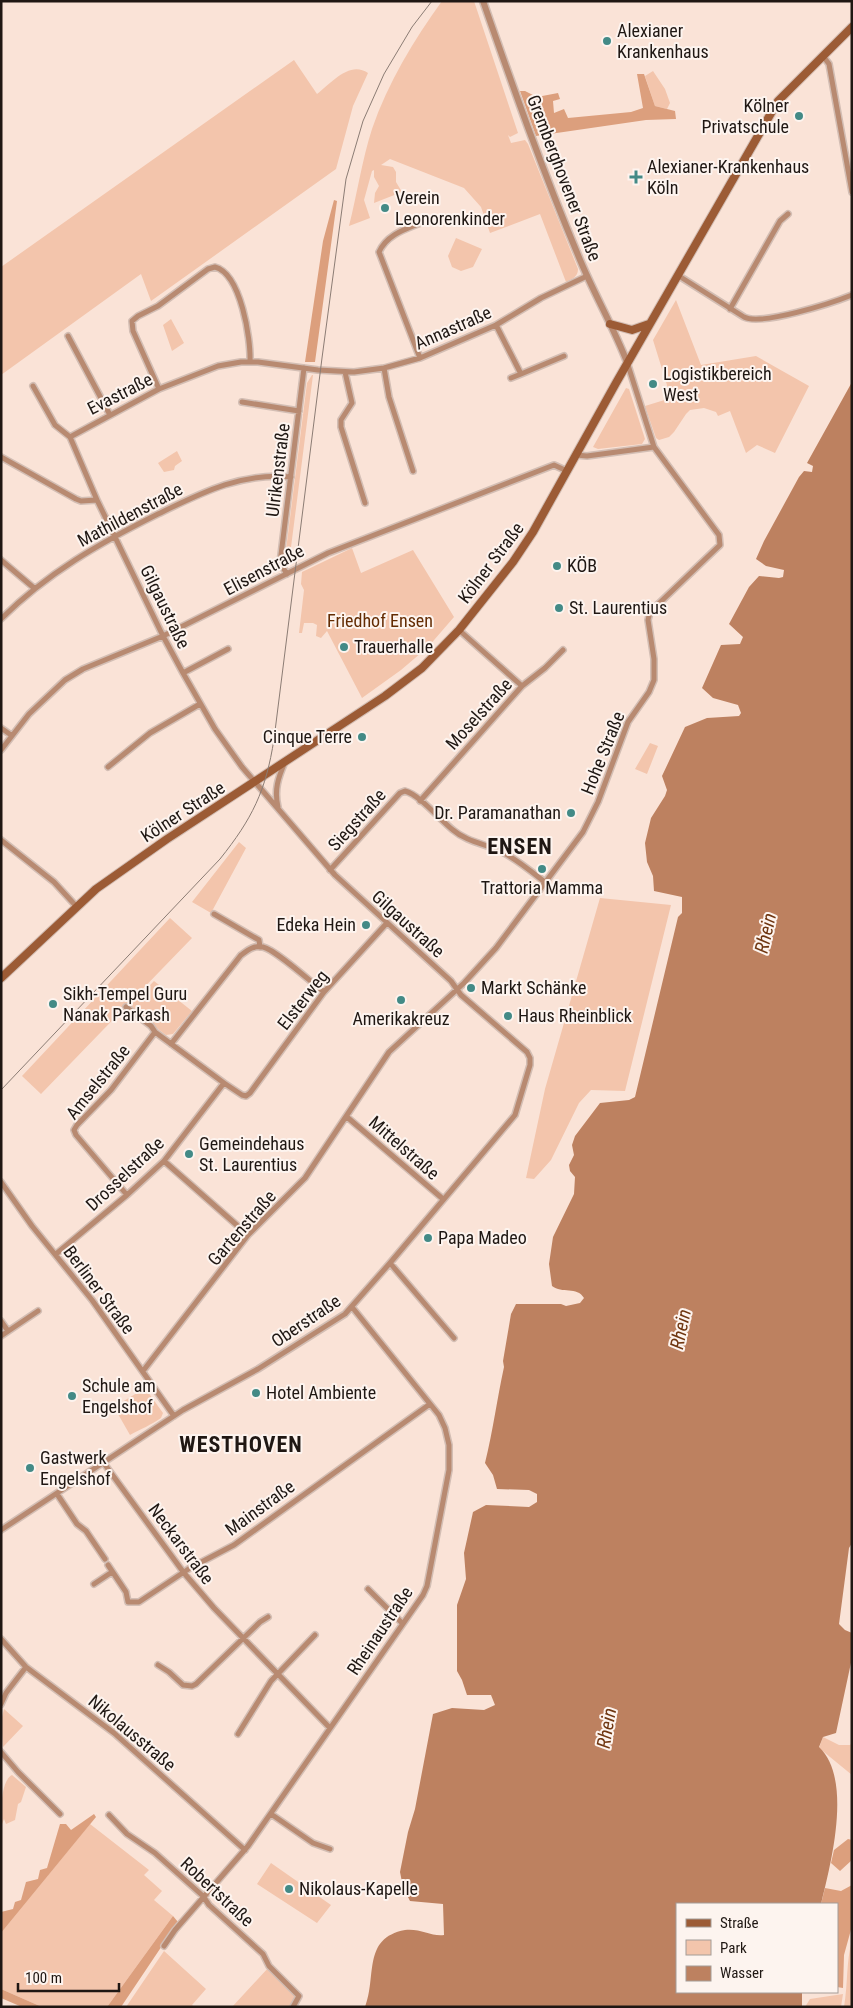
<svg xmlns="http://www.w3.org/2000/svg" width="853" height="2008" font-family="'Roboto Condensed',sans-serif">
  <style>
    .green { fill: #f3c5ac }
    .forest { fill: #dc9f7d }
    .water { fill: #bd8160 }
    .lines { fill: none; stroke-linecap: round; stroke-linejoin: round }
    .minor-casing { stroke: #d3beb4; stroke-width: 8 }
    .tertiary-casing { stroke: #d3beb4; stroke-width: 9 }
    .secondary-casing { stroke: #d3beb4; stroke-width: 10 }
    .minor { stroke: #b88a71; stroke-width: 5 }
    .tertiary { stroke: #b88a71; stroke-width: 6 }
    .secondary { stroke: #9c5b35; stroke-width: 8 }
    .tram { stroke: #8b7c74; stroke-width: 1 }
    .poi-dot { fill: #438a86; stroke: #fdf4ef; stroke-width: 2 }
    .labels { text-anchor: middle; stroke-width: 4; stroke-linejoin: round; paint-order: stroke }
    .poi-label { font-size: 18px; fill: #1f1713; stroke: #fdf4ef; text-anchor: start }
    .street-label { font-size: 18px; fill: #1f1713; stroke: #fdf4ef }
    .park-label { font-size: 18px; fill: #642c03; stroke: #fdf4ef }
    .water-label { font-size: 19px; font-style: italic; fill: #6f3611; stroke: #fdf4ef }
    .district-label { font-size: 22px; font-weight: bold; letter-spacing: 1px; fill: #1f1713; stroke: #fdf4ef }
  </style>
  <rect width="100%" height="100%" fill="#fae3d7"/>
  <path class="green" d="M 442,1 L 474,1 L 518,133 L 510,137 L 508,135 L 511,143 L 525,140 L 528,144 L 578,269 C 578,277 572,279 566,282 L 540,214 L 490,233 L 481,207 L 464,188 L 390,159 L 381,165 L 393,167 L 396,172 L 396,182 L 402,192 L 374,203 L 375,193 L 379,186 L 374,177 L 374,170 L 372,171 L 364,200 L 370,218 L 349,226 C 357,194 362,160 372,129 C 388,82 414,40 442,1 Z
    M 294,60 L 317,94 C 331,83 350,60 368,73 L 353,106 L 336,169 L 151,301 L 141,274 L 1,375 L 1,267 Z
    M 653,71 L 665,89 L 670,103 L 667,109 L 655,106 L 645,76 Z
    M 456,238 L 482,249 L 473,267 L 461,271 L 452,267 L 448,256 Z
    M 676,300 L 701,365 L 756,356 L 809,386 L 775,453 L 757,445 L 746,453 L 730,411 L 718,416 L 716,412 L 704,408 L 690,410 L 686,414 L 674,432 L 669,437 L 659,440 L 656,438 L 645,406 L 671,398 L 653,340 Z
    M 171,319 L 184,343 L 172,351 L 163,325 Z
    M 312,375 L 313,375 L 289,563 L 286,550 L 307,383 Z
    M 626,388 L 629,389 L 645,439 L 642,444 L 598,449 L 593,447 Z
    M 177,451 L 182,461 L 175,466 L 174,470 L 164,472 L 158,463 Z
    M 352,548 L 361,573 L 413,550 L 454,617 L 428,647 L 401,670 L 362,698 L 327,631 L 321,638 L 316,636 L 317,625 L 313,623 L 304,623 L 302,633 L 299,633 L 304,590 L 301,584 L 302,572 Z
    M 650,743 L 658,746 L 647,774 L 635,769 Z
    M 239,842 L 246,848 L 211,913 L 192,902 Z
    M 600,898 L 671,905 L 625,1091 L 591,1090 L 579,1103 L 551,1160 L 534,1179 L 526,1178 L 545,1089 Z
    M 170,918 L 192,938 L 41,1094 L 22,1076 Z
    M 154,981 L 192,1011 L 173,1034 L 166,1035 L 130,1008 L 130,1006 Z
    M 145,1388 L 163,1413 L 161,1418 C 151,1425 141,1429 130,1435 L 114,1407 Z
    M 4,1709 L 23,1726 L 3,1747 L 1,1721 Z
    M 823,1737 L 839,1745 L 850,1745 L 852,1743 L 852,1775 L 819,1748 Z
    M 12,1775 L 26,1787 L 21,1802 L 18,1804 L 15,1820 L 6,1824 L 4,1819 L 2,1824 C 0,1813 1,1780 12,1775 Z
    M 90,1824 L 149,1870 L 144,1875 L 162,1891 L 154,1900 L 173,1916 L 107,2007 L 42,2007 L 1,1989 L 1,1933 Z
    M 271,1863 L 331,1905 L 317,1923 L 257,1884 Z
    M 852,1940 L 852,2007 L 844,2007 C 848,1984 846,1962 852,1940 Z
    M 164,1951 L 206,1989 L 192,2005 L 194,2007 L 126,2007 Z
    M 269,1967 L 295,1996 L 291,2007 L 232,2007 Z
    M 843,1994 L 841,2007 L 805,2007 L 810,1999 Z"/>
  <path class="forest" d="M 637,74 L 644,74 L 655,106 L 675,111 L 676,119 L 646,120 L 536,136 L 520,91 L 525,91 L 537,97 L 558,93 L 560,99 L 553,101 L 554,113 L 564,109 L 568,118 L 631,112 L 643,108 Z
    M 334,200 L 337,201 L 315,362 L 305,362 L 323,241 Z
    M 94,1814 L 96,1817 L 1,1933 L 1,1912 L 13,1909 L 15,1902 L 21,1900 L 26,1882 L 38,1879 L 40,1870 L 47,1868 L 60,1824 L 66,1824 L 71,1830 Z
    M 848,1839 L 852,1840 L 852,1860 L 840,1871 L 831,1863 L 834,1850 Z
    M 852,1885 L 852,1926 L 844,1955 L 843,1988 L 837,1987 L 837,1904 L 821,1904 L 825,1888 L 841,1891 Z
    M 173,1916 L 178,1922 L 121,2007 L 107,2007 Z
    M 1,1989 L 42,2007 L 22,2007 L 1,1998 Z"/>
  <path class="water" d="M 852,382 L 852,1543 L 849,1548 L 839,1624 L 845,1630 L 852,1633 L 852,1658 L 836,1733 L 823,1737 L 819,1747 C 853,1779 831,1863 821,1904 L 677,1904 L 677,1992 L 802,1992 L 802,2007 L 365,2007 C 377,1977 362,1938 405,1930 C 420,1928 432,1937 444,1935 L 443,1904 L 410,1901 L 403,1887 L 400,1872 L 408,1832 L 415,1809 L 433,1714 L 452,1708 L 484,1710 L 495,1705 L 491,1695 L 467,1695 L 462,1680 L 457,1671 L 457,1605 L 466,1579 L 464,1553 L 473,1512 L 486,1505 L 529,1507 L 537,1502 L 537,1494 L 529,1490 L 497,1489 L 493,1475 L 485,1463 C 493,1431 497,1399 504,1367 L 503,1361 L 511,1314 L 516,1304 L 561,1304 L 566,1306 L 580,1303 L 584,1298 C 577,1286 562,1294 552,1286 L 549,1264 L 553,1237 L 574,1194 L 575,1177 L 570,1171 L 569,1165 L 574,1155 L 572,1145 L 575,1136 L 600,1103 L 629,1100 L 635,1097 L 678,917 L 682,913 L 682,897 L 654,891 L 653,876 L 647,862 L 645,843 L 651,818 L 665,796 L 667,790 L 662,776 L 685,727 L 707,718 L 739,716 L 741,713 L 738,705 L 713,698 L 702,688 L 721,645 L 740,644 L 743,637 L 729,624 L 749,587 L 759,576 L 779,578 L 783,577 L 784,570 L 766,566 L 756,559 L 764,541 L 799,477 L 804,471 L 812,472 L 813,466 L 807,463 Z"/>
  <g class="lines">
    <defs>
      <path id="minor" d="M 823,56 L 829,64 L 852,192
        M 679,276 L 744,317 C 761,326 832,303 852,295
        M 730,309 L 780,221 L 788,214
        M 496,325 L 521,374 L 564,356
        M 68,336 L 110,415
        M 420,358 L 379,252 C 387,234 406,229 423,222
        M 384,368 L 389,397 L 413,471
        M 345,372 L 352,403 L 341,420 L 341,427 L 365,503
        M 511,378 L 521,374
        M 33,386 L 55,425 L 70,437
        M 159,389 L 133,331 L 132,321 L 138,316 L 158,306 L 208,269 L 215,267 C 241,274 251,339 250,362
        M 242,402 L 299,411
        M 576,455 L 587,456 L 654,447
        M 97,500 L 70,437 L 159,389 L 218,366 L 241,362 L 258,362 L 318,370 L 354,372 L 384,368 L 420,358 L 496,325 L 541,298 L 587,276
        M 1,560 L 34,588
        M 287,574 L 280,563 L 304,368
        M 1,619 C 47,573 100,543 158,514 C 201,493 241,472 291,477
        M 459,630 L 522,686
        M 183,673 L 228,649
        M 1,728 L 11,735
        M 1,750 L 29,714 L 65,680 L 83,669 L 163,636 L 328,553 L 554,465 L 567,471
        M 108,767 L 150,733 L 200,704
        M 420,801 L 522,686 L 545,668 L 563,650
        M 278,807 C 274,790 278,778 285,762
        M 1,840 L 54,882 L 76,906
        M 330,870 L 400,793 L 405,791 C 420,795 440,820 453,830 C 467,842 486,844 502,852 C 518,860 532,872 546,883
        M 214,914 L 259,940 L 260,947
        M 126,1007 L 151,1026 L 155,1032 L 224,1083 L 242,1095 L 246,1096 L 250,1093 L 324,992 L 386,924
        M 171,1044 L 241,955 C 248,950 254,945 263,947 C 276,950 312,983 324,992
        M 347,1117 L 443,1199
        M 164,1161 L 248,1235
        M 1,1182 L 32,1226 L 92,1300 L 174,1416
        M 127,1195 L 76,1135 L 74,1130 L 77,1125 L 111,1090 L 155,1032
        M 56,1254 L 127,1195 L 164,1161 L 224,1083
        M 390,1263 L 454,1338
        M 1,1321 L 8,1331
        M 1,1336 L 38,1311
        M 143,1371 L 248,1235 L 305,1178 L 389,1052 L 464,983 L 496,948 L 583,832 L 598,802 L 628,722 L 649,692 L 654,680 L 654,659 L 648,620 L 650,612 L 720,545 L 719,535 L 654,447 L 627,362
        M 103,1462 L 184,1573 L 214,1608 L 330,1728
        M 57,1494 L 77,1524 L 86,1531 L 105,1559
        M 1,1530 L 183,1410 L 258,1369 L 345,1314 L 390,1263 L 515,1115 L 530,1065 L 530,1058 L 527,1052 L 461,995 L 451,981 L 335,875 L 242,767 L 215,729 L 183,673 L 163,636 L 97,500 L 81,501 L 76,499 L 1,457
        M 108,1565 L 126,1592 L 128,1602 L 139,1602 L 190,1568 L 234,1545 L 430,1404
        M 94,1584 L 112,1572
        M 368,1589 L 402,1623
        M 1,1639 L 26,1667 L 114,1733 L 245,1850
        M 158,1665 L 169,1672 L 183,1685 L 192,1686 L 196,1684 L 260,1622 L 268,1617
        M 1,1704 L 6,1693 L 26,1667
        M 238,1734 L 271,1681 L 315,1635
        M 1,1752 L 18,1772 L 60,1814
        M 271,1814 L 313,1843 L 330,1849
        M 109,1815 L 127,1834 L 155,1853 L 203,1896 L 209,1905 L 263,1954 L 269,1966 L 299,1996 L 293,2007
        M 164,1946 L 175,1930 L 248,1846 L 423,1595 L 427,1586 L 449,1470 L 449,1445 L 445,1428 L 439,1415 L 352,1307"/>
      <path id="tertiary" d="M 483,1 C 513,87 543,172 578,255 C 593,292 613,326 627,362"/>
      <path id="secondary" d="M 610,324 L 632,330 L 649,324
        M 1,978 L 96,889 L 167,839 L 385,696 L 422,668 L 459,630 L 513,562 L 533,532 L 616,383 L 778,101 L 852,27"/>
    </defs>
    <use href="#minor" class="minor-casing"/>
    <use href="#tertiary" class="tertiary-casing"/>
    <use href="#secondary" class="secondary-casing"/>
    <use href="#minor" class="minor"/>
    <use href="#tertiary" class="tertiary"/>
    <use href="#secondary" class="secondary"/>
    <path class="tram" d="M 1,1090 L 220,859 C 252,819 266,791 274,739 L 322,358 L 346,179 L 363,121 L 384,74 L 412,27 L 432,1"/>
  </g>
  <g class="poi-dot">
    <circle cx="607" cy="41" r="5"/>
    <circle cx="799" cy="116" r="5"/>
    <path d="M633.5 169.5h5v5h5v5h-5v5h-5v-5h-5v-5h5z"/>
    <circle cx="385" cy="208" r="5"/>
    <circle cx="653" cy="384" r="5"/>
    <circle cx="557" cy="566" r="5"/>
    <circle cx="559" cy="608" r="5"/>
    <circle cx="344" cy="647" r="5"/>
    <circle cx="362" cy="737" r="5"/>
    <circle cx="571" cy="813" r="5"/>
    <circle cx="542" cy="869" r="5"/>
    <circle cx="366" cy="925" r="5"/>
    <circle cx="471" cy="988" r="5"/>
    <circle cx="401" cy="1000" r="5"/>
    <circle cx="53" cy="1004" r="5"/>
    <circle cx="508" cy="1016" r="5"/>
    <circle cx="189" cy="1154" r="5"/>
    <circle cx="428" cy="1238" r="5"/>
    <circle cx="256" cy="1393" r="5"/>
    <circle cx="72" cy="1396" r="5"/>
    <circle cx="30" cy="1468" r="5"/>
    <circle cx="289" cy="1889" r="5"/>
  </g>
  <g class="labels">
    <g class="poi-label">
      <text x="617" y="37">Alexianer<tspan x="617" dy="21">Krankenhaus</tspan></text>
      <text x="789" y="112" text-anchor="end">Kölner<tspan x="789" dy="21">Privatschule</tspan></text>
      <text x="647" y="173">Alexianer-Krankenhaus<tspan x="647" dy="21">Köln</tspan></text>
      <text x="395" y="204">Verein<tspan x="395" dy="21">Leonorenkinder</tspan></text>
      <text x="663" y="380">Logistikbereich<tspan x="663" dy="21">West</tspan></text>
      <text x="567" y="572">KÖB</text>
      <text x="569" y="614">St. Laurentius</text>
      <text x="354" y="653">Trauerhalle</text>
      <text x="352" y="743" text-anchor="end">Cinque Terre</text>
      <text x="561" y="819" text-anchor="end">Dr. Paramanathan</text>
      <text x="542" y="894" text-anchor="middle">Trattoria Mamma</text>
      <text x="356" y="931" text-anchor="end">Edeka Hein</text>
      <text x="481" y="994">Markt Schänke</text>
      <text x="63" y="1000">Sikh-Tempel Guru<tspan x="63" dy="21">Nanak Parkash</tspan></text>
      <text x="518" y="1022">Haus Rheinblick</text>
      <text x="401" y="1025" text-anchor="middle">Amerikakreuz</text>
      <text x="199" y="1150">Gemeindehaus<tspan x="199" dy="21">St. Laurentius</tspan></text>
      <text x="438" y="1244">Papa Madeo</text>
      <text x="82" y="1392">Schule am<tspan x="82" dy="21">Engelshof</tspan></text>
      <text x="266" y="1399">Hotel Ambiente</text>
      <text x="40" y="1464">Gastwerk<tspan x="40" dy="21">Engelshof</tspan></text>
      <text x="299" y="1895">Nikolaus-Kapelle</text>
    </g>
    <g class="street-label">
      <text transform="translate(564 178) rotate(69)" y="6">Gremberghovener Straße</text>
      <text transform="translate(453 328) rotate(-24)" y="6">Annastraße</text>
      <text transform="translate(120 394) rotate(-27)" y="6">Evastraße</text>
      <text transform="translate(278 470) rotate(-83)" y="6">Ulrikenstraße</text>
      <text transform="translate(130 515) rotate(-28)" y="6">Mathildenstraße</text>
      <text transform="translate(491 563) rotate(-53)" y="6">Kölner Straße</text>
      <text transform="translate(264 570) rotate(-28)" y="6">Elisenstraße</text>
      <text transform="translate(165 607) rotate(64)" y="6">Gilgaustraße</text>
      <text transform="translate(479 714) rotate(-48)" y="6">Moselstraße</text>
      <text transform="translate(603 753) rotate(-68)" y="6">Hohe Straße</text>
      <text transform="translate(183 812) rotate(-33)" y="6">Kölner Straße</text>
      <text transform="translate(357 820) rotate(-48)" y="6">Siegstraße</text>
      <text transform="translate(408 924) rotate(42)" y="6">Gilgaustraße</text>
      <text transform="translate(303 1000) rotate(-52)" y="6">Elsterweg</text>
      <text transform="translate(98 1082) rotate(-51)" y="6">Amselstraße</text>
      <text transform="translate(404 1148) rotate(41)" y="6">Mittelstraße</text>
      <text transform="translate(125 1174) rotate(-43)" y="6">Drosselstraße</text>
      <text transform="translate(242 1228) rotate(-49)" y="6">Gartenstraße</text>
      <text transform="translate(99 1290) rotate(53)" y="6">Berliner Straße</text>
      <text transform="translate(306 1321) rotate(-34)" y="6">Oberstraße</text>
      <text transform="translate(260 1508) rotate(-36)" y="6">Mainstraße</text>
      <text transform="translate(181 1544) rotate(53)" y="6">Neckarstraße</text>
      <text transform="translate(380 1631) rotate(-56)" y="6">Rheinaustraße</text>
      <text transform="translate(132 1733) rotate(40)" y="6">Nikolausstraße</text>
      <text transform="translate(217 1892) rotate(43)" y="6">Robertstraße</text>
    </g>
    <g class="park-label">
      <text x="380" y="627">Friedhof Ensen</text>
    </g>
    <g class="water-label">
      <text transform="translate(765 933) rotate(-77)" y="7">Rhein</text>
      <text transform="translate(680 1329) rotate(-78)" y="7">Rhein</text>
      <text transform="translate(606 1728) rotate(-80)" y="7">Rhein</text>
    </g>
    <g class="district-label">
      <text x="520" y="854">ENSEN</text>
      <text x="241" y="1452">WESTHOVEN</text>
    </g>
  </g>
  <rect width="853" height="2008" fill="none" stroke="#1f1713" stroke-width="5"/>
  <rect x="676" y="1903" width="162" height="90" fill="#fdf4ef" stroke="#a49c97"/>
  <rect x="686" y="1919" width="25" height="8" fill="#9c5b35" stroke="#a49c97"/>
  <text x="720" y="1928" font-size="15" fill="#1f1713">Straße</text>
  <rect x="686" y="1940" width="25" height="15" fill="#f3c5ac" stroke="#a49c97"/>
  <text x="720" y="1953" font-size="15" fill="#1f1713">Park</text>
  <rect x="686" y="1966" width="25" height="15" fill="#bd8160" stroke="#a49c97"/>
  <text x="720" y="1978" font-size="15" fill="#1f1713">Wasser</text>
  <path d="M18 1983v8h101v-8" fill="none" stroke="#1f1713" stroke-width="2.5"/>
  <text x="25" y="1983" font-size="15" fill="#1f1713" stroke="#fdf4ef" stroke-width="4" paint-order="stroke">100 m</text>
</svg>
